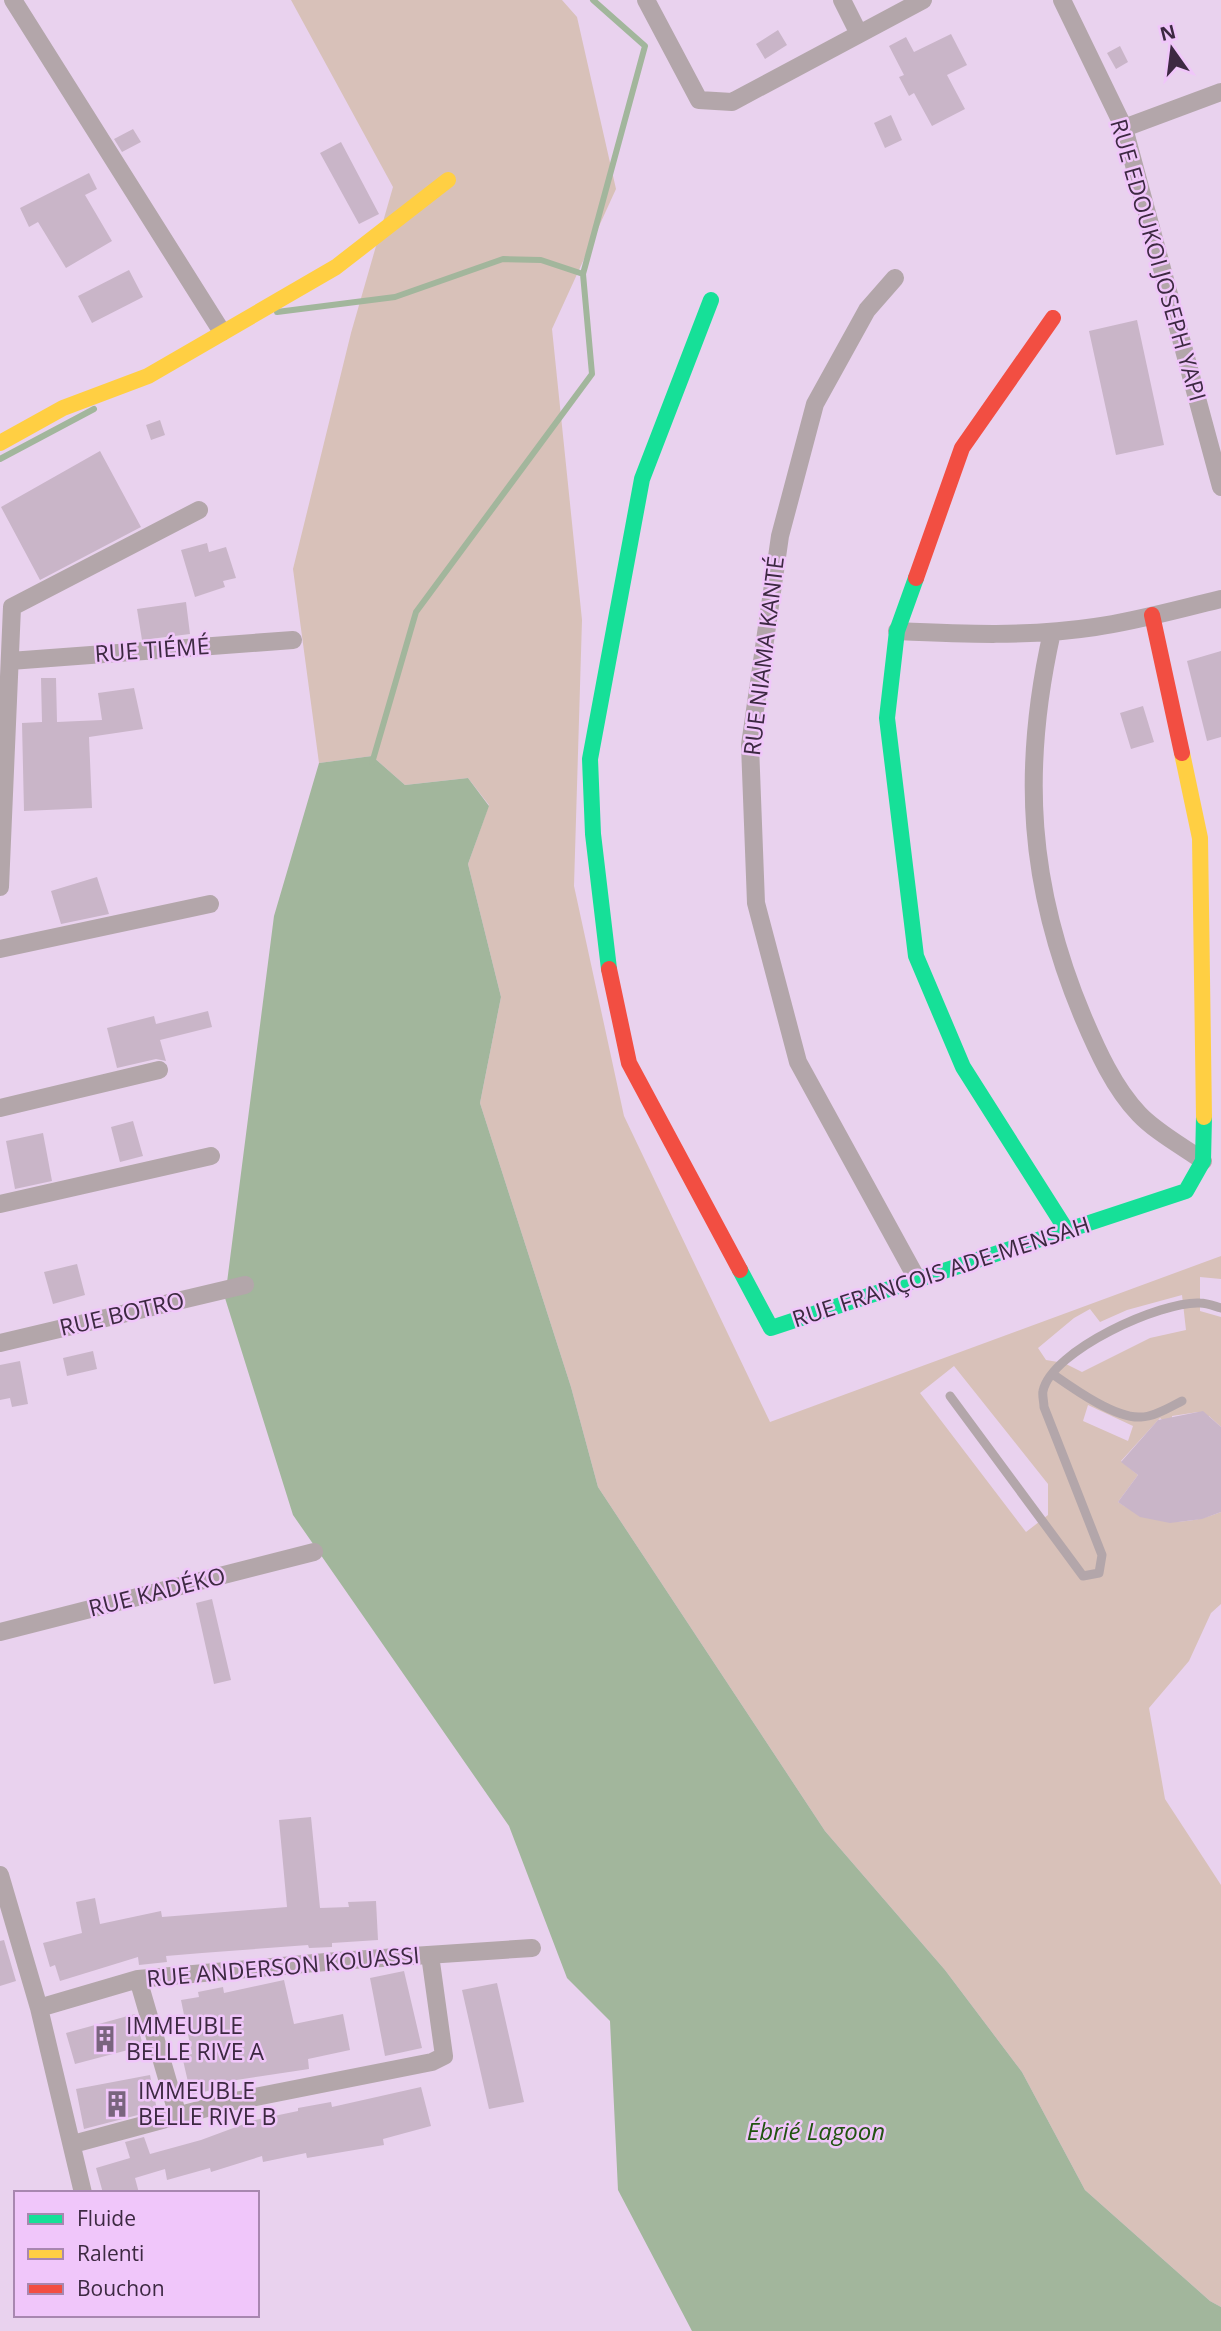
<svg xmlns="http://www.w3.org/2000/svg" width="1221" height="2331" font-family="'Open Sans',sans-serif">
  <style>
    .green { fill: #d8c1b9; fill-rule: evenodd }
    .water { fill: #a2b69c }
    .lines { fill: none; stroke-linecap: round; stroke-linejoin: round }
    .stream { stroke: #a2b69c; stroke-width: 6 }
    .building { fill: #c9b5c8 }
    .lane { stroke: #b3a6aa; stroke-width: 9 }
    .street { stroke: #b3a6aa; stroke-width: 18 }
    .fast { stroke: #16e098; stroke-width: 16 }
    .slow { stroke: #ffcf43; stroke-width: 16 }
    .jam { stroke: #f24e42; stroke-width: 16 }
    .labels { text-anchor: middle; stroke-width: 5; stroke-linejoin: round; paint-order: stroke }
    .street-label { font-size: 23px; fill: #3d2942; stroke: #f0c6fa }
    .poi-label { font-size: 23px; fill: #3d2942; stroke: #f0c6fa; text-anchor: start }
    .water-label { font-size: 24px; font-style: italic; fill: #215411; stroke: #f0c6fa }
  </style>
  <rect width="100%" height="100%" fill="#e9d2ee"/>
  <path class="green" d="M 291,0 L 562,0 L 577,17 L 616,189 L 552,329 L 582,620 L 574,886 L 624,1116 L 770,1422 L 1221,1256 L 1221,1279 L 1200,1277 L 1200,1311 L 1221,1317 L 1221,1427 L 1209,1416 L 1201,1426 L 1198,1412 L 1172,1416 L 1172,1428 L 1160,1418 L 1121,1461 L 1138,1475 L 1118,1502 C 1153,1525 1182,1527 1221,1512 L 1221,1604 L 1211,1613 L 1189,1661 L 1149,1708 L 1165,1799 L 1221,1885 L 1221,2307 L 1210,2301 L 1085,2190 L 1022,2072 L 945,1970 L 825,1831 L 598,1487 L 571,1387 L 480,1103 L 501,997 L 468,864 L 489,805 L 468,778 L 405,785 L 372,756 L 319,763 L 293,569 L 351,333 L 393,187 ZM 1182,1295 L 1186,1330 L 1150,1338 L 1082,1372 L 1064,1363 L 1046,1360 L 1038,1348 L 1074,1318 L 1090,1309 L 1100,1322 L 1127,1310 ZM 954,1366 L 1048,1484 L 1048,1515 L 1026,1532 L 920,1393 ZM 1088,1405 L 1133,1426 L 1128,1441 L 1083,1421 Z"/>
  <path class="water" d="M 372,756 L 405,785 L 468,778 L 489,806 L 468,864 L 501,997 L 480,1103 L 571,1387 L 598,1487 L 825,1831 L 945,1970 L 1022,2072 L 1085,2190 L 1210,2301 L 1221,2307 L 1221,2331 L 692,2331 L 618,2190 L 610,2021 L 567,1978 L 509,1826 L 293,1515 L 225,1298 L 274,916 L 319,763 Z"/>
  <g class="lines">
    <path class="stream" d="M 277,312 L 395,297 L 503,259 L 541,260 L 583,274
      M 0,459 L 94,409
      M 372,763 L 416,612 L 592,374 L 583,274 L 645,46 L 593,0"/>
  </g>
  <path class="building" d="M 778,30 L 787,45 L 765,59 L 756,44 Z
    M 951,34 L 967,65 L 947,75 L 965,109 L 932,126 L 914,93 L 909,96 L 899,77 L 904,75 L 889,46 L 906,37 L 914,52 Z
    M 1120,46 L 1128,62 L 1116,69 L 1107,53 Z
    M 891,115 L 902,140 L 885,148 L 874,123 Z
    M 133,129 L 141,142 L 122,152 L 114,139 Z
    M 341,142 L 379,214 L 359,224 L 320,153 Z
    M 89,173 L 97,189 L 85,195 L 112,241 L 66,268 L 38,222 L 29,227 L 20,208 Z
    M 129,270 L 143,297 L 92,323 L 78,296 Z
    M 1137,320 L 1164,445 L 1116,455 L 1089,331 Z
    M 160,420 L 165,435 L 151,440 L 146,425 Z
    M 100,451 L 141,527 L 40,580 L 1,507 Z
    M 207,543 L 209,552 L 226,547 L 236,578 L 223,581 L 225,587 L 195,597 L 181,550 Z
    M 186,602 L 190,634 L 142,640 L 137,609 Z
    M 1221,651 L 1221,737 L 1207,741 L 1187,661 Z
    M 41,678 L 56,678 L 57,722 L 102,720 L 98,693 L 134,688 L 143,729 L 89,737 L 92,808 L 24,811 L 22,723 L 42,722 Z
    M 1143,706 L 1154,742 L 1131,749 L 1120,713 Z
    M 97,877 L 109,914 L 61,924 L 51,891 Z
    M 208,1011 L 212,1027 L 160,1040 L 166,1061 L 156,1059 L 117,1068 L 107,1028 L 154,1016 L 156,1024 Z
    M 133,1121 L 143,1156 L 120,1162 L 111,1127 Z
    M 43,1133 L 52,1181 L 15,1189 L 6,1141 Z
    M 77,1264 L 85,1295 L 53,1304 L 44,1272 Z
    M 93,1351 L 97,1369 L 67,1376 L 63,1358 Z
    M 20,1361 L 28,1404 L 12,1407 L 10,1398 L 0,1400 L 0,1365 Z
    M 1203,1411 L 1221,1427 L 1221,1512 L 1202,1519 L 1170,1523 L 1140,1517 L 1118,1502 L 1138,1475 L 1121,1462 L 1158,1420 Z
    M 212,1599 L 231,1680 L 214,1684 L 196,1603 Z
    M 311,1817 L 320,1908 L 349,1907 L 348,1902 L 376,1901 L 378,1940 L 332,1943 L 332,1947 L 309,1948 L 308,1945 L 202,1953 L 166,1956 L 167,1962 L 139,1965 L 138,1957 L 60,1981 L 55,1965 L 50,1967 L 43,1943 L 82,1933 L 76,1902 L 95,1898 L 100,1924 L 161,1911 L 162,1917 L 287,1907 L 279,1820 Z
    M 4,1940 L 16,1981 L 0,1986 L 0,1941 Z
    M 404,1971 L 422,2048 L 385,2056 L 370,1978 Z
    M 284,1980 L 294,2024 L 343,2014 L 350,2050 L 308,2059 L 309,2069 L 223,2082 L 224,2087 L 191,2095 L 182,2056 L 192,2054 L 181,2000 L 199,1997 L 198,1992 L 223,1987 L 224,1993 Z
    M 497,1983 L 524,2102 L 489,2109 L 462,1990 Z
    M 135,2014 L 143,2046 L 75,2064 L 66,2033 Z
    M 150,2075 L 157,2110 L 84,2129 L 76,2089 Z
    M 421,2087 L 431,2126 L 383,2139 L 384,2145 L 307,2158 L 306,2153 L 263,2162 L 262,2156 L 211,2172 L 210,2168 L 167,2180 L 165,2169 L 135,2178 L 139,2193 L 103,2193 L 96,2168 L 130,2158 L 125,2142 L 144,2137 L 150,2154 L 201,2140 L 255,2120 L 298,2111 L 298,2108 L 331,2102 L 332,2107 Z"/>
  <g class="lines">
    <path class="lane" d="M 1054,1375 C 1074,1389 1116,1419 1141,1417 C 1154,1417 1170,1407 1182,1401
      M 950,1396 L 1083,1576 L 1099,1573 L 1102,1555 L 1044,1407 C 1044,1402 1042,1395 1043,1391 C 1052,1350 1161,1301 1200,1303 C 1207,1303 1214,1306 1221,1308"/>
    <path class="street" d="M 13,0 L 222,332
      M 646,0 L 699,100 L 732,102 L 923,0
      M 842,0 L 859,34
      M 1062,0 L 1124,128 L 1221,487
      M 1124,128 L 1221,92
      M 895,278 L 867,310 L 815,404 L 780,536 L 750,745 L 756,903 L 798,1062 L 917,1279
      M 897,631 C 963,634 1029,637 1095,627 C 1137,621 1179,609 1221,599
      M 1052,632 C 1021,770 1028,886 1083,1017 C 1097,1050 1114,1088 1139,1114 C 1156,1132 1182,1146 1203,1161
      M 10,661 L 293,640
      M 0,887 L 12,607 L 199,510
      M 0,949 L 210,904
      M 0,1108 L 159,1070
      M 0,1204 L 211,1156
      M 0,1343 L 245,1285
      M 0,1632 L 314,1552
      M 0,1875 L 39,2008 L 83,2193
      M 138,1979 L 178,2116
      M 39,2008 L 138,1979 L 337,1961 L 532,1948
      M 73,2144 L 225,2103 L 432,2062 L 444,2056 L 430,1955"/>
    <path class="fast" d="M 916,578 L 897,631 L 887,718 L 916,956 L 963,1067 L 1067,1231
      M 609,969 L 593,834 L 590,759 L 642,479 L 711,300
      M 740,1270 L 771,1328 L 1186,1191 L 1203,1161 L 1204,1117"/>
    <path class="slow" d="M 0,443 L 63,408 L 148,376 L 336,267 L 448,180
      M 1182,753 L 1200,838 L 1204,1117"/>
    <path class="jam" d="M 916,578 L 962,448 L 1053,318
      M 1152,615 L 1182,753
      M 609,969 L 629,1063 L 740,1270"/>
  </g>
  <defs>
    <symbol id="building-bare" viewBox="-9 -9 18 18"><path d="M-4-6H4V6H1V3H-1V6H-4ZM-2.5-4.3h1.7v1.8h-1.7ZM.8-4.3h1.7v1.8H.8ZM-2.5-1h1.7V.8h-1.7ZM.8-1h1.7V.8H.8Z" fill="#79647e" stroke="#f0c6fa" stroke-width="2.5" paint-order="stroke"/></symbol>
  </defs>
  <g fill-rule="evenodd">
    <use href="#building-bare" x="86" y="2020" width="38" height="38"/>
    <use href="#building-bare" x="98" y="2085" width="38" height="38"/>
  </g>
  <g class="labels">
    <g class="street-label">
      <text transform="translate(1158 260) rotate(74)" y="8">RUE EDOUKOI JOSEPH YAPI</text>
      <text transform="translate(152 650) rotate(-4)" y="8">RUE TIÉMÉ</text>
      <text transform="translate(764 656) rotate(-83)" y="8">RUE NIAMA KANTÉ</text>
      <text transform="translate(941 1272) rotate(-18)" y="8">RUE FRANÇOIS ADE-MENSAH</text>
      <text transform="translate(122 1314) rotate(-13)" y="8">RUE BOTRO</text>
      <text transform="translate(157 1592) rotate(-14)" y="8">RUE KADÉKO</text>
      <text transform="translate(283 1967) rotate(-5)" y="8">RUE ANDERSON KOUASSI</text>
    </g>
    <g class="poi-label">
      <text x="126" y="2034">IMMEUBLE<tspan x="126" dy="26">BELLE RIVE A</tspan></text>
      <text x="138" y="2099">IMMEUBLE<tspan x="138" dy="26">BELLE RIVE B</tspan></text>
    </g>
    <g class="water-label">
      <text x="816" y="2140">Ébrié Lagoon</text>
    </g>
  </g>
  <rect x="14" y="2191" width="245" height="126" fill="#f0c6fa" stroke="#a887b0" stroke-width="2"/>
  <rect x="28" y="2214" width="35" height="10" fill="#16e098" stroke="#a887b0" stroke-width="2"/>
  <text x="77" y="2226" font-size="21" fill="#3d2942">Fluide</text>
  <rect x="28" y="2249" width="35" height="10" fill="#ffcf43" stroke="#a887b0" stroke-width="2"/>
  <text x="77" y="2261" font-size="21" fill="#3d2942">Ralenti</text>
  <rect x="28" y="2284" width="35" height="10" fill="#f24e42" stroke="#a887b0" stroke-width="2"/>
  <text x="77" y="2296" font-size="21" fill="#3d2942">Bouchon</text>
  <g transform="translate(1172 49) rotate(346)" stroke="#f0c6fa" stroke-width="5" paint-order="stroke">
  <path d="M0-5L12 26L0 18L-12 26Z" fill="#3d2942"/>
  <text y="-10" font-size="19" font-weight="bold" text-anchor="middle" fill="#3d2942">N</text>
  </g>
</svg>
